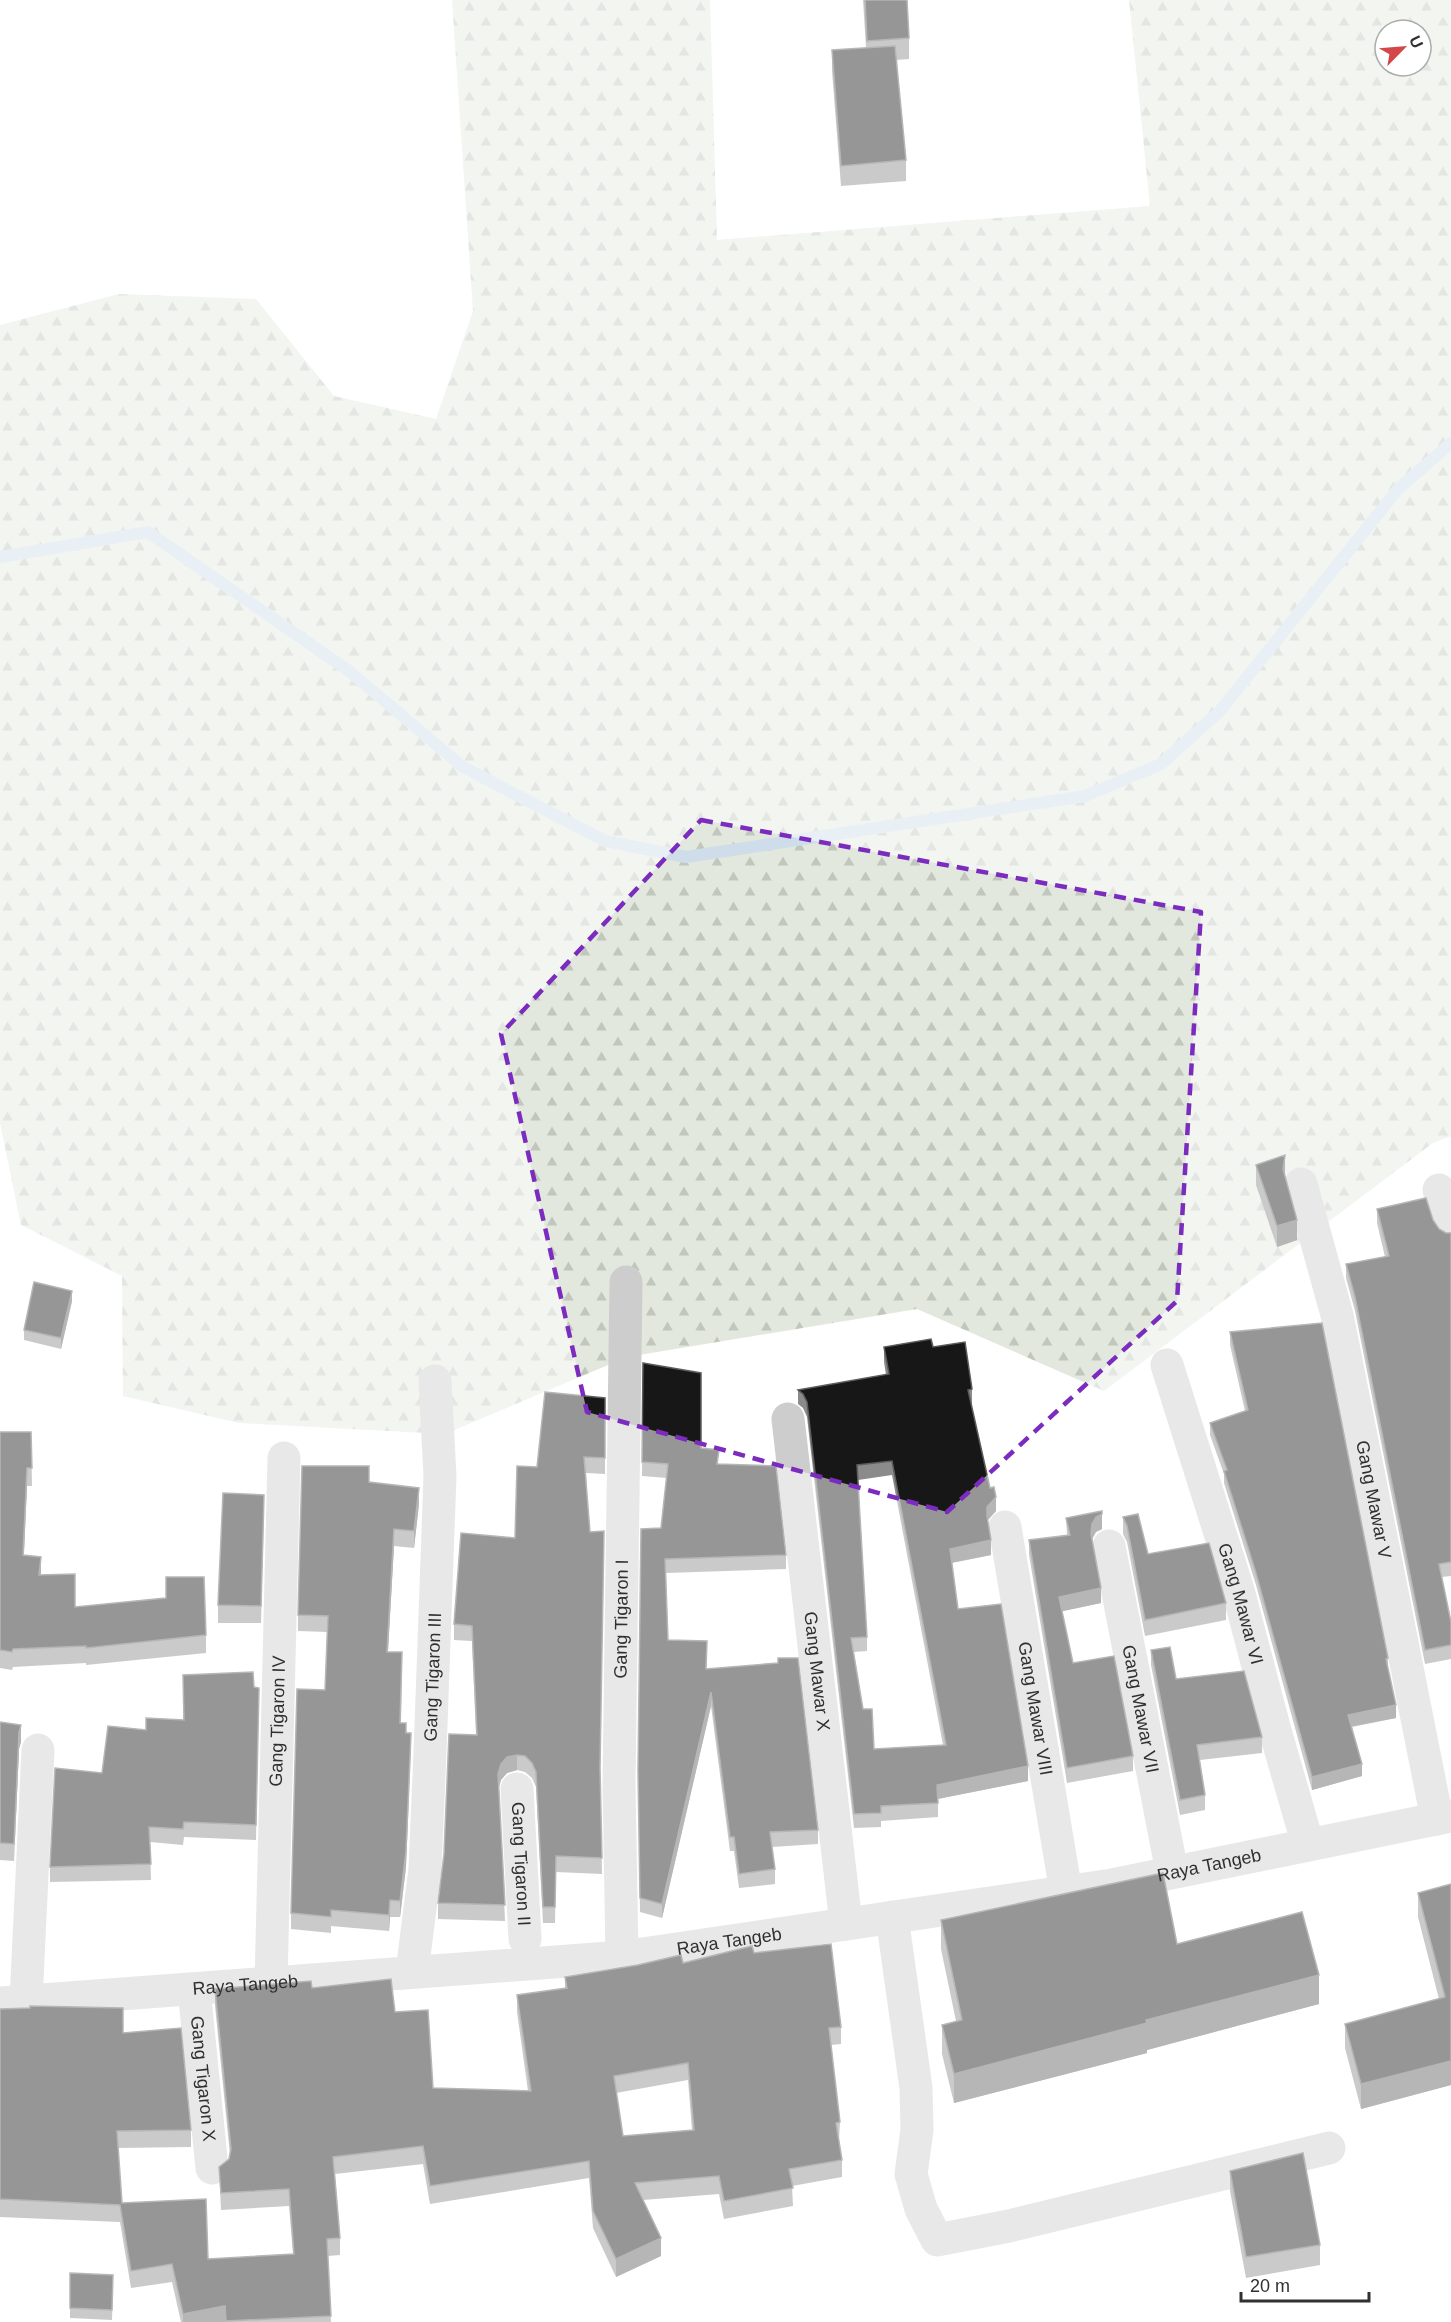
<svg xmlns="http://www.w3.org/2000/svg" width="1451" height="2322" font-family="Helvetica,sans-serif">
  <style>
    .forest { fill: url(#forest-firs); fill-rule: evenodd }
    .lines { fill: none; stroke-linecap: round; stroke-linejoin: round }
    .stream { stroke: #cedde9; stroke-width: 12 }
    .minor { stroke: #cdcdcd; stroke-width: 33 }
    .tertiary { stroke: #cdcdcd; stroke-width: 33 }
    .wall { fill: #8b8b8b; fill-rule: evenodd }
    .shaded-wall { fill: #5d5d5d }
    .building { fill: #171717; stroke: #5d5d5d; stroke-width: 1.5; fill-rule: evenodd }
    .marked { fill: none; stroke: #7b2cbf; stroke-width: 4.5; stroke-dasharray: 12 8; stroke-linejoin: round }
    .labels { text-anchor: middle; stroke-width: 6; stroke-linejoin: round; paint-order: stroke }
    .street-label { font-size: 18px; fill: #303030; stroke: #fff }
  </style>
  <defs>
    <pattern id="forest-firs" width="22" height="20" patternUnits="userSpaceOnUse" patternTransform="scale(1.5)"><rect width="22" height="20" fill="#e2e8dd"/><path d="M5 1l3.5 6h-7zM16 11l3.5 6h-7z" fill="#c2c7be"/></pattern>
  </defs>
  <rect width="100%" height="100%" fill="#fff"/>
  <path class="forest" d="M 452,0 L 710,0 L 717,240 L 1150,206 L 1129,0 L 1451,0 L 1451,1136 L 1433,1143 L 1104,1391 L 917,1309 L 627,1357 L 445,1434 L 239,1423 L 123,1396 L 122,1276 L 21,1225 L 0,1123 L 0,325 L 119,294 L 256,299 L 334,396 L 436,419 L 473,311 ZM 1385,30 L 1421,30 L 1421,66 L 1385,66 Z"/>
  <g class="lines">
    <path class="stream" d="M 0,557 L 148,532 L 349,671 L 463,767 L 605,841 L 686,857 L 1085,796 L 1161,764 L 1219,712 L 1399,488 L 1451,443"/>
    <g class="minor">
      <path id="s1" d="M 1301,1184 L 1337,1315 L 1437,1819"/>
      <path d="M 1439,1190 L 1451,1229"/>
      <path id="s2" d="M 1167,1365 L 1238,1590 L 1274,1727 L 1308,1845"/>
      <path id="s3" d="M 788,1419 L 846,1924"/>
      <path id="s4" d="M 1005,1527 L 1066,1892"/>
      <path id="s5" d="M 1109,1546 L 1172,1872"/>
      <path id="s6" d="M 517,1789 L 525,1939"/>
      <path d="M 892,1917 L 916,2088 L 917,2130 L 911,2174 L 921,2209 L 937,2240 L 1009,2226 L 1329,2148"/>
      <path id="s7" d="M 622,1957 L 619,1784 L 626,1282"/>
      <path id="s8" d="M 412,1972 L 425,1869 L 430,1753 L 440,1476 L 435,1381"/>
      <path id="s9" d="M 271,1983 L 284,1458"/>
      <path id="s10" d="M 194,1989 L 212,2168"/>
      <path d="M 26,2001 L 38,1750"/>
    </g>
    <path class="tertiary" id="s11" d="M 0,2003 L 622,1957 L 1112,1885 L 1451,1816"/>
  </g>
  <path class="wall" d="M 863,0 L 907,0 L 909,38 L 909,59 L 896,60 L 906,160 L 906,181 L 841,186 L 832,71 L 832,50 L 866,48 Z
    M 1256,1165 L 1285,1176 L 1297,1240 L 1277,1247 L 1256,1185 Z
    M 1377,1209 L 1433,1220 L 1439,1229 L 1446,1233 L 1451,1233 L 1451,1576 L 1442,1577 L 1451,1622 L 1451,1659 L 1425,1664 L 1355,1311 L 1346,1278 L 1346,1264 L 1385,1257 L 1377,1223 Z
    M 72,1301 L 61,1349 L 24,1340 L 24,1330 Z
    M 1230,1332 L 1388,1658 L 1388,1669 L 1396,1718 L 1352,1727 L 1362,1776 L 1312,1790 L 1256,1585 L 1224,1483 L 1224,1474 L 1210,1435 L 1210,1423 L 1245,1411 L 1230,1345 Z
    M 884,1347 L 933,1347 L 972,1389 L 972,1404 L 971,1404 L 990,1488 L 996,1511 L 987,1521 L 991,1555 L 952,1563 L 958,1609 L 1028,1781 L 938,1799 L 938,1817 L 881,1821 L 881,1827 L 854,1828 L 807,1417 L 803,1408 L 798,1404 L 798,1390 L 886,1375 L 884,1362 ZM 892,1475 L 943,1745 L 874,1749 L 863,1709 L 854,1652 L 867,1651 L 867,1637 L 858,1480 Z
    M 643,1363 L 701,1448 L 719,1464 L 786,1555 L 786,1569 L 666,1573 L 668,1640 L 706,1669 L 818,1830 L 818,1844 L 772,1847 L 775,1869 L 775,1884 L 739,1888 L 734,1851 L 730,1851 L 711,1706 L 662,1918 L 640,1912 L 638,1770 L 661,1528 L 667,1478 L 642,1476 Z
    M 605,1398 L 605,1474 L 586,1473 L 600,1775 L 602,1874 L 556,1872 L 555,1923 L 543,1923 L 536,1787 L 532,1778 L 525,1772 L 517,1770 L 507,1773 L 501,1780 L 499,1787 L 505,1921 L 438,1919 L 438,1903 L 476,1735 L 472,1641 L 454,1640 L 454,1624 L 515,1538 L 537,1467 Z
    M 0,1432 L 31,1432 L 32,1486 L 27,1486 L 24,1555 L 41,1575 L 75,1607 L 206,1635 L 206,1653 L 86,1665 L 86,1663 L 13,1667 L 12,1670 L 0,1668 Z
    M 369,1482 L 419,1504 L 414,1548 L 394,1546 L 388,1652 L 402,1668 L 401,1723 L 406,1733 L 411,1749 L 406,1867 L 400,1917 L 390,1917 L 389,1931 L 331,1926 L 331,1933 L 291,1929 L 291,1913 L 325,1690 L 327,1632 L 298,1631 L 298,1615 Z
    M 264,1512 L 261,1623 L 218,1623 L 218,1605 Z
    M 1123,1517 L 1148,1554 L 1226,1603 L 1226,1620 L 1145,1636 L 1127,1542 L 1123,1534 Z
    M 1066,1518 L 1102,1529 L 1096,1532 L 1092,1539 L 1101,1603 L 1062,1611 L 1073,1663 L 1133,1756 L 1133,1771 L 1067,1783 L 1029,1555 L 1029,1540 L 1067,1535 Z
    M 1151,1650 L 1176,1679 L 1262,1737 L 1262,1753 L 1200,1760 L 1205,1795 L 1205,1810 L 1180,1815 L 1151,1665 Z
    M 183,1675 L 259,1688 L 256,1840 L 184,1837 L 183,1845 L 150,1842 L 151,1880 L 50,1882 L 50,1867 L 146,1730 L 183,1720 Z
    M 0,1722 L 21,1742 L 19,1749 L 14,1861 L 0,1860 Z
    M 1451,1884 L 1451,2085 L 1361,2109 L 1345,2048 L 1345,2024 L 1439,1999 L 1418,1917 L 1418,1893 Z
    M 941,1920 L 1177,1944 L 1319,2004 L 1147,2050 L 1147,2053 L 954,2103 L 942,2054 L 942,2025 L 956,2021 L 941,1949 Z
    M 754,1953 L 841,2027 L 841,2044 L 831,2045 L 840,2122 L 839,2140 L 842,2160 L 842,2177 L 792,2186 L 793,2206 L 724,2219 L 719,2194 L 643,2200 L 661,2256 L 616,2277 L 593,2228 L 589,2178 L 430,2204 L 423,2164 L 335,2174 L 340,2238 L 340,2255 L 328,2256 L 331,2322 L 181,2322 L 172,2282 L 131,2288 L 120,2222 L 0,2217 L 0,2009 L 123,2033 L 191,2130 L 191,2147 L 118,2148 L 122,2203 L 208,2259 L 293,2254 L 289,2206 L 221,2210 L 219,2167 L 229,2159 L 230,2155 L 215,2006 L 215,1989 L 312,1988 L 395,2012 L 433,2088 L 528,2091 L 517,2012 L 517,1995 L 565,1988 L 565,1977 L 683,1963 ZM 688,2080 L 692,2130 L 623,2136 L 616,2093 Z
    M 1230,2171 L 1320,2245 L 1320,2265 L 1246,2278 L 1230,2191 Z
    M 70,2273 L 113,2286 L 112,2320 L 70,2318 Z"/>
  <path class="shaded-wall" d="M 1285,1155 L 1285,1176 L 1283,1169 Z
    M 1297,1220 L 1297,1240 L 1277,1247 L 1277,1226 Z
    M 72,1291 L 72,1301 L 61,1349 L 61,1338 Z
    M 27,1468 L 27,1486 L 23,1572 L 23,1555 Z
    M 419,1488 L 419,1504 L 414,1548 L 414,1531 Z
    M 996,1497 L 996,1511 L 987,1521 L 987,1507 Z
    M 1102,1514 L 1102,1529 L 1096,1532 L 1092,1539 L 1091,1534 L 1092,1524 L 1096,1517 Z
    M 394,1529 L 394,1546 L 387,1668 L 387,1652 Z
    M 991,1540 L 991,1555 L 950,1563 L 950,1549 Z
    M 41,1557 L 41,1574 L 39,1575 Z
    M 1101,1588 L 1101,1603 L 1059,1612 L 1059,1597 Z
    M 711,1692 L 711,1706 L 662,1918 L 662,1904 Z
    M 1396,1705 L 1396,1718 L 1348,1727 L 1348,1715 Z
    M 21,1725 L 21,1742 L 19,1749 L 14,1861 L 19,1732 Z
    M 411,1733 L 406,1867 L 400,1917 L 400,1901 Z
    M 517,1755 L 517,1770 L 507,1773 L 501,1780 L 498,1790 L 498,1774 L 501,1764 L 507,1757 Z
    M 1362,1764 L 1362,1776 L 1312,1790 L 1312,1777 Z
    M 1028,1766 L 1028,1781 L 937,1799 L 937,1785 Z
    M 390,1900 L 390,1917 L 389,1931 L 389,1915 Z
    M 1319,1975 L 1319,2004 L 1147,2050 L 1147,2053 L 954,2103 L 954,2074 L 1146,2020 Z
    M 1451,2061 L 1451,2085 L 1361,2109 L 1361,2084 Z
    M 661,2238 L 661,2256 L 616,2277 L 616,2259 Z
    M 225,2306 L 225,2322 L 183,2322 L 183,2314 Z"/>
  <path class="building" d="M 865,0 L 907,0 L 909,38 L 867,41 Z
    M 895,46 L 906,160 L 841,166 L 832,50 Z
    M 1285,1155 L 1283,1169 L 1297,1220 L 1277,1226 L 1256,1165 Z
    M 1426,1198 L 1433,1220 L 1439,1229 L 1446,1233 L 1451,1233 L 1451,1562 L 1439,1564 L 1451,1622 L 1451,1645 L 1425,1650 L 1355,1297 L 1346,1264 L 1389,1256 L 1377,1209 Z
    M 34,1282 L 72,1291 L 61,1338 L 24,1330 Z
    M 1322,1323 L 1388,1658 L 1386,1659 L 1396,1705 L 1348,1715 L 1362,1764 L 1312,1777 L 1256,1573 L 1224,1471 L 1227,1470 L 1210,1423 L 1248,1410 L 1230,1332 Z
    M 931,1339 L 933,1347 L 965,1342 L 972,1389 L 968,1390 L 990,1488 L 994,1487 L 996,1497 L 987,1507 L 987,1516 L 991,1540 L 950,1549 L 958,1609 L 1001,1604 L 1028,1766 L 937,1785 L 938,1803 L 881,1806 L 881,1813 L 854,1814 L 807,1402 L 803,1394 L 798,1390 L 889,1374 L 884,1347 ZM 892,1461 L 946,1745 L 874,1749 L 872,1709 L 863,1709 L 851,1638 L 867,1637 L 857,1465 Z
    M 643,1363 L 701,1373 L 701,1448 L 719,1450 L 717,1464 L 776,1466 L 786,1555 L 665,1559 L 668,1640 L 707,1641 L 706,1669 L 778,1663 L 778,1658 L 798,1658 L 818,1830 L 770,1832 L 775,1869 L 739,1874 L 734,1837 L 730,1837 L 711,1692 L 662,1904 L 640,1898 L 638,1770 L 641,1529 L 661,1528 L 668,1464 L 642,1462 Z
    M 545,1392 L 605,1398 L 605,1458 L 584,1457 L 590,1532 L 604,1531 L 600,1768 L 602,1858 L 556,1856 L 555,1907 L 543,1907 L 536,1772 L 532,1763 L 525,1756 L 517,1755 L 507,1757 L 501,1764 L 498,1774 L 505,1905 L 438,1903 L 444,1854 L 449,1734 L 477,1735 L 472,1626 L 454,1624 L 461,1533 L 515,1538 L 517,1466 L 537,1467 Z
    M 0,1432 L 31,1432 L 32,1468 L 27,1468 L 23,1555 L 41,1557 L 39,1575 L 75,1574 L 75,1607 L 166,1598 L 166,1577 L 204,1577 L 206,1635 L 86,1648 L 86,1646 L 13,1649 L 12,1652 L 0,1650 Z
    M 302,1466 L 369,1466 L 369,1482 L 419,1488 L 414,1531 L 394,1529 L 387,1652 L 402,1652 L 400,1723 L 406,1723 L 406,1733 L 411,1733 L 406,1851 L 400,1901 L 390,1900 L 389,1915 L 331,1910 L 331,1917 L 291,1913 L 297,1689 L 325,1690 L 328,1616 L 298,1615 Z
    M 223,1493 L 264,1495 L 261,1606 L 218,1605 Z
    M 1102,1511 L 1102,1514 L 1096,1517 L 1092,1524 L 1091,1534 L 1101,1588 L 1059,1597 L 1073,1663 L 1114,1656 L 1133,1756 L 1067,1768 L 1029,1540 L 1070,1535 L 1066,1518 Z
    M 1138,1514 L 1148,1554 L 1209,1543 L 1226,1603 L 1145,1620 L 1127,1526 L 1123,1517 Z
    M 1170,1647 L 1176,1679 L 1244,1671 L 1262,1737 L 1197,1745 L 1205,1795 L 1180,1800 L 1151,1650 Z
    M 253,1672 L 254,1687 L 259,1688 L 256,1825 L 184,1822 L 183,1829 L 149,1827 L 151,1864 L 50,1867 L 55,1768 L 102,1773 L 108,1726 L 146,1730 L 146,1718 L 184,1720 L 183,1675 Z
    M 0,1722 L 21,1725 L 19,1732 L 14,1844 L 0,1843 Z
    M 1163,1873 L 1177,1944 L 1302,1912 L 1319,1975 L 1146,2020 L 1147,2023 L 954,2074 L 942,2025 L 962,2020 L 941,1920 Z
    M 1451,1884 L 1451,2061 L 1361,2084 L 1345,2024 L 1445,1997 L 1418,1893 Z
    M 831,1944 L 841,2027 L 829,2028 L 840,2122 L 836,2123 L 842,2160 L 789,2169 L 793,2188 L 724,2201 L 719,2176 L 635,2183 L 661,2238 L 616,2259 L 593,2211 L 589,2161 L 430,2186 L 423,2146 L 333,2157 L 340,2238 L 327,2239 L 331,2316 L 226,2321 L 225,2306 L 183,2314 L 172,2264 L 131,2271 L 120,2205 L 0,2199 L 0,2009 L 30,2008 L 30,2006 L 123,2008 L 123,2033 L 181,2028 L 191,2130 L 117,2131 L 122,2203 L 206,2199 L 208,2259 L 294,2254 L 289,2189 L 221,2193 L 219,2167 L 229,2159 L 231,2149 L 215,1989 L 311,1981 L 312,1988 L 391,1979 L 395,2012 L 428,2010 L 433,2088 L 531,2091 L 517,1995 L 567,1988 L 565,1977 L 638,1965 L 681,1955 L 683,1963 L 752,1946 L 754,1953 ZM 688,2063 L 694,2130 L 623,2136 L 614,2076 Z
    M 1303,2153 L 1320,2245 L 1246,2257 L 1230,2171 Z
    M 70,2273 L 113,2275 L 112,2310 L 70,2308 Z"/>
  <path d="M0 0H1451V2322H0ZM 701,820 L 1201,912 L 1177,1301 L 947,1512 L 587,1412 L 501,1034 Z" fill="#fff" fill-opacity=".55" fill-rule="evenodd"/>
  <path class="marked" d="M 701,820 L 1201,912 L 1177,1301 L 947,1512 L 587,1412 L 501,1034 Z"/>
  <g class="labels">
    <g class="street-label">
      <text dy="6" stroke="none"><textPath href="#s1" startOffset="324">Gang Mawar V</textPath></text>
      <text dy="6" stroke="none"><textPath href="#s2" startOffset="250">Gang Mawar VI</textPath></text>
      <text dy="6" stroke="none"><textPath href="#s7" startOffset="338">Gang Tigaron I</textPath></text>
      <text dy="6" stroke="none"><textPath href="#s3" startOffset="254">Gang Mawar X</textPath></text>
      <text dy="6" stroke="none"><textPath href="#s8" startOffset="296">Gang Tigaron III</textPath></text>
      <text dy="6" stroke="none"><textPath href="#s4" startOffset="184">Gang Mawar VIII</textPath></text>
      <text dy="6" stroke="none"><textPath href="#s5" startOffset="166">Gang Mawar VII</textPath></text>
      <text dy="6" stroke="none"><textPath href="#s9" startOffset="262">Gang Tigaron IV</textPath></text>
      <text dy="6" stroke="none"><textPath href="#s6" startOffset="75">Gang Tigaron II</textPath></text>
      <text dy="6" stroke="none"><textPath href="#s11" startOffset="1218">Raya Tangeb</textPath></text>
      <text dy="6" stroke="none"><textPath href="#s11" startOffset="732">Raya Tangeb</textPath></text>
      <text dy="6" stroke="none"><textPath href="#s11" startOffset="246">Raya Tangeb</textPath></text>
      <text dy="6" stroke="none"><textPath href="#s10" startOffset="90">Gang Tigaron X</textPath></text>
    </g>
  </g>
  <g transform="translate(1403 48) rotate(65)"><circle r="28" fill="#ffffff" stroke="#acacac" stroke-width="1.5"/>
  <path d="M0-4.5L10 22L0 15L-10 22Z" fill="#d34747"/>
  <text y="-9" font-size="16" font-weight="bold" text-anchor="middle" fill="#303030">U</text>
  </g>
  <path d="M1241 2292v9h128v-9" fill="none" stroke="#303030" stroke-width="3"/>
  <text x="1250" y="2292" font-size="18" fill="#303030" stroke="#ffffff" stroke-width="4.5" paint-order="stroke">20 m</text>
</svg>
